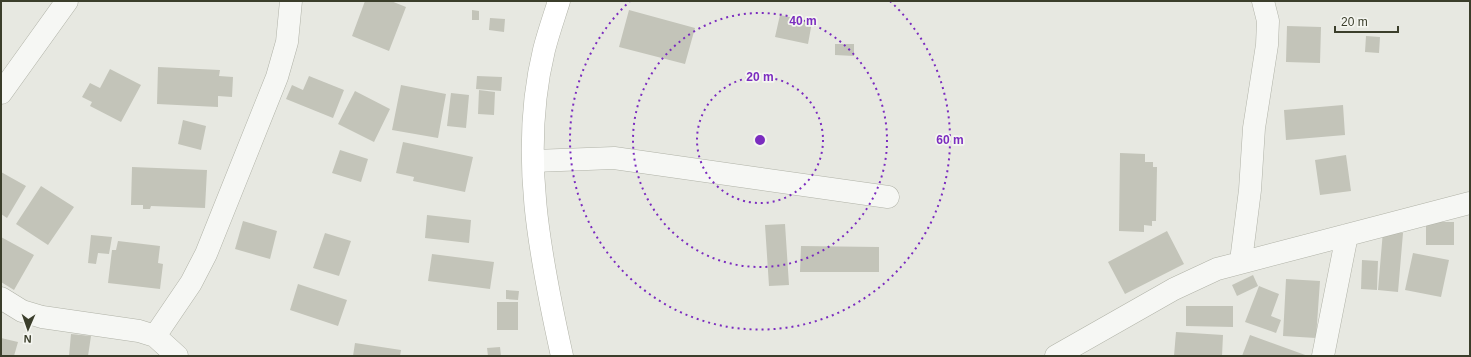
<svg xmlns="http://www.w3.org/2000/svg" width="1471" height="357" font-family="Arial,sans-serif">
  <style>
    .building { fill: #c3c4b9 }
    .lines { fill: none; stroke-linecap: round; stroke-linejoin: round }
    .minor-casing { stroke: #b0b2a7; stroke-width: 23 }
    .secondary-casing { stroke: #b0b2a7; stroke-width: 23 }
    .minor { stroke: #f6f7f4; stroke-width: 22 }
    .secondary { stroke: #fff; stroke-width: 22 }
    .ring { fill: none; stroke: #7b2cbf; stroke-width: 2; stroke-dasharray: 2 4 }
    .centre { fill: #7b2cbf; stroke: #f5f6f1; stroke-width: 2 }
    .ring-label { font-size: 12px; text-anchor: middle; font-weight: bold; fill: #7b2cbf; stroke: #f5f6f1; stroke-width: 3.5; stroke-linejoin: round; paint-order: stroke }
  </style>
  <rect width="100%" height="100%" fill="#e7e8e1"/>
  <path class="building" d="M 365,1 L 391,1 L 406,7 L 389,51 L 352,36 Z
    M 472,10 L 479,11 L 479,20 L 472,20 Z
    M 629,10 L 695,28 L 685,64 L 619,47 Z
    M 780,15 L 812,22 L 808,44 L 775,37 Z
    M 490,18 L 505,19 L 504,32 L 489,30 Z
    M 1287,26 L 1321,27 L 1320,63 L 1286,62 Z
    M 1366,36 L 1380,37 L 1379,53 L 1365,52 Z
    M 835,44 L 854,44 L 854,56 L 835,55 Z
    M 158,67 L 220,70 L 219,76 L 233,77 L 232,97 L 218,96 L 218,107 L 157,104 Z
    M 110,69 L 141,85 L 121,122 L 90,106 L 92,102 L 82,97 L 90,83 L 100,88 Z
    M 309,76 L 344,90 L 333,118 L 286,99 L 292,85 L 303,90 Z
    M 477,76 L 502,77 L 501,91 L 476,89 Z
    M 401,85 L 446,94 L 438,138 L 392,130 Z
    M 479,90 L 495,92 L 494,115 L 478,114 Z
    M 355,91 L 390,109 L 374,142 L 338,124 Z
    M 451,93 L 469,95 L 466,128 L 447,126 Z
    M 1343,105 L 1345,135 L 1286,140 L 1284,110 Z
    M 183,120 L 206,126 L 201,150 L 178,144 Z
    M 403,142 L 473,157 L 465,192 L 413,181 L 414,177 L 396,173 Z
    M 340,150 L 368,159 L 361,182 L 332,173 Z
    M 1120,153 L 1145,154 L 1145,162 L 1153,162 L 1153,167 L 1157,167 L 1156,221 L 1152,221 L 1152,226 L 1144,225 L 1144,232 L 1119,231 Z
    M 1346,155 L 1351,191 L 1320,195 L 1315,160 Z
    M 132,167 L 207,170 L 205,208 L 151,206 L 150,209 L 143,209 L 143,205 L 131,205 Z
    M 1,172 L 26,186 L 7,218 L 1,214 Z
    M 41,186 L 74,207 L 48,245 L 16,224 Z
    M 427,215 L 471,220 L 469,243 L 425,238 Z
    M 243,221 L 277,231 L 270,259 L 235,249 Z
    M 1426,222 L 1454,222 L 1454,245 L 1426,245 Z
    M 785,224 L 789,285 L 769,286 L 765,225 Z
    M 1167,231 L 1184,264 L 1125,294 L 1108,262 Z
    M 1383,231 L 1403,233 L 1398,292 L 1378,290 Z
    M 325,233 L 351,241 L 339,276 L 313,268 Z
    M 91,235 L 112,237 L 109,254 L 98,253 L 96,264 L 88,263 Z
    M 1,237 L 34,255 L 14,290 L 1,282 Z
    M 118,241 L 160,246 L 158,263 L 163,264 L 160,289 L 108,283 L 112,250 L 116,250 Z
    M 801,246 L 879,247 L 879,272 L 800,272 Z
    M 1413,253 L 1449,260 L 1441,297 L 1405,290 Z
    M 432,254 L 494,262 L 490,289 L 428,281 Z
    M 1362,260 L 1378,261 L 1377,290 L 1361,289 Z
    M 1253,275 L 1258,286 L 1237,296 L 1232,285 Z
    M 1286,279 L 1320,281 L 1316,338 L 1283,336 Z
    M 298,284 L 347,300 L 338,326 L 290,310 Z
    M 1259,286 L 1279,294 L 1271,316 L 1281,320 L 1276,333 L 1245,322 Z
    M 506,290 L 519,291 L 518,300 L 506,299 Z
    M 497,302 L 518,302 L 518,330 L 497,330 Z
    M 1186,306 L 1233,306 L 1233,327 L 1186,326 Z
    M 1176,332 L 1223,335 L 1222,356 L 1174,356 Z
    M 71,334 L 91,336 L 88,356 L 69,356 Z
    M 1250,335 L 1308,356 L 1242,356 Z
    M 1,338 L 18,342 L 14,356 L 1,356 Z
    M 355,343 L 401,350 L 400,356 L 353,356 Z
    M 500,347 L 501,356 L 488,356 L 487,348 Z"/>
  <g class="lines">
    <defs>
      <path id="minor" d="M 1,93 L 67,1
        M 534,161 L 614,158 L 888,197
        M 1241,261 L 1250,190 L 1254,128 L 1267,45 L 1268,21 L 1263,1
        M 1,298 L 22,311 L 42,317 L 139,331 L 155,336 L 177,356
        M 155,336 L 191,283 L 206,254 L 277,77 L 287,42 L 291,1
        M 1056,356 L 1174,289 L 1217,269 L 1470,203
        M 1323,356 L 1347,235"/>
      <path id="secondary" d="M 559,1 C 554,17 548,34 544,50 C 519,152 540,257 562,356"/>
    </defs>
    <use href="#minor" class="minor-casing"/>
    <use href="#secondary" class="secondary-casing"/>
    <use href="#minor" class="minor"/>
    <use href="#secondary" class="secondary"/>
  </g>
  <g class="ring">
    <circle cx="760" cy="140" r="63"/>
    <circle cx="760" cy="140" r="127"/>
    <path d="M890 1A190 190 0 1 1 630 1"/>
  </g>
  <circle cx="760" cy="140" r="6" class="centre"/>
  <g class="ring-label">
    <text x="803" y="25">40 m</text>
    <text x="760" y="81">20 m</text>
    <text x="950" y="144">60 m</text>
  </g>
  <rect width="1471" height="357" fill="none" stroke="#3b3e2b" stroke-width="4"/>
  <g transform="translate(28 329) rotate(182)" stroke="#f5f6f1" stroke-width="3" paint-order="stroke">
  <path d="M0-3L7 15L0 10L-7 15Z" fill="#3b3e2b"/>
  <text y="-6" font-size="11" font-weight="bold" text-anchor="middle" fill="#3b3e2b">N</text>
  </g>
  <path d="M1335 26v6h63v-6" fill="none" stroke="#3b3e2b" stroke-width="2"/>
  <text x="1341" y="26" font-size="12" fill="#3b3e2b" stroke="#f5f6f1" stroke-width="3" paint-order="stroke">20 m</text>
</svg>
